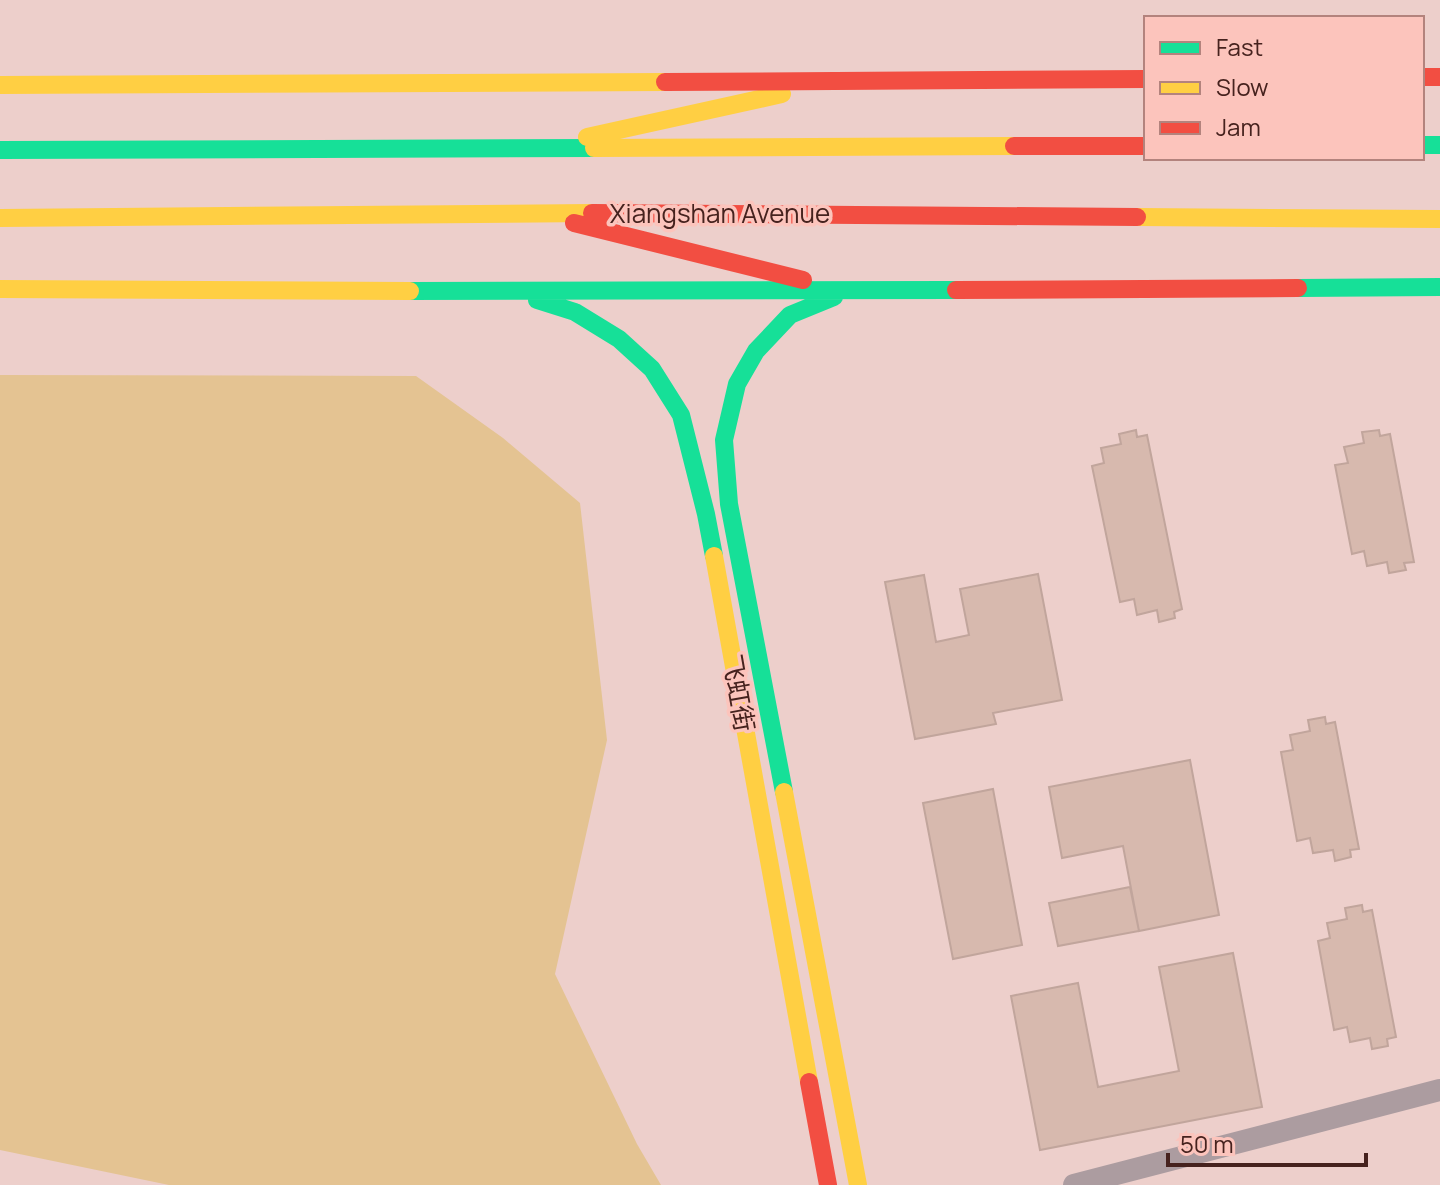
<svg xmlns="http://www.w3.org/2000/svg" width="1440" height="1185" font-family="Manrope,'Noto Sans SC',sans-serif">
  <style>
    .green { fill: #e4c392 }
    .building { fill: #d7b9ae; stroke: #c1a59c; stroke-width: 2 }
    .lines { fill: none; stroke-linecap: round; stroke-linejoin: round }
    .street { stroke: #ac9ca0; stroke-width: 22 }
    .fast { stroke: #16e098; stroke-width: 18 }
    .slow { stroke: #ffcf43; stroke-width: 18 }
    .jam { stroke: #f24e42; stroke-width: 18 }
    .labels { text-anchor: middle; stroke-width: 7; stroke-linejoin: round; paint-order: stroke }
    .street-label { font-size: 26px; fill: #46221e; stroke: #fcc4bc }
  </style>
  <rect width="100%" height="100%" fill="#edcfcb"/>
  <path class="green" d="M 0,375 L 416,376 L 503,438 L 580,503 L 607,740 L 555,974 L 637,1144 L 661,1185 L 169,1185 L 0,1150 Z"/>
  <path class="building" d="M 1136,430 L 1137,437 L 1147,435 L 1182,609 L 1174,612 L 1175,618 L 1159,622 L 1157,610 L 1137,615 L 1134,599 L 1120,602 L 1092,466 L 1104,463 L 1101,448 L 1121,444 L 1119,434 Z
    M 1379,430 L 1380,436 L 1390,434 L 1414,562 L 1404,563 L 1406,570 L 1389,573 L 1387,562 L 1367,566 L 1364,551 L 1352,554 L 1335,465 L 1348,463 L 1344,447 L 1364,443 L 1362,432 Z
    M 1038,574 L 1062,700 L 993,713 L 996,724 L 915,739 L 885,582 L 924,575 L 936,642 L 969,635 L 960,589 Z
    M 1325,717 L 1326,724 L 1335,722 L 1359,849 L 1350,850 L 1351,857 L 1335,861 L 1333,850 L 1313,853 L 1310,838 L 1297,841 L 1281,752 L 1293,750 L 1290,735 L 1310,731 L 1308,720 Z
    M 1190,760 L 1219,915 L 1139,931 L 1123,846 L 1062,858 L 1049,787 Z
    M 993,789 L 1022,945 L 953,959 L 923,803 Z
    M 1130,887 L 1139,931 L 1058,946 L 1049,903 Z
    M 1362,905 L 1363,912 L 1372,910 L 1396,1037 L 1387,1039 L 1388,1046 L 1372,1049 L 1370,1038 L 1350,1042 L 1347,1027 L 1334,1030 L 1318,941 L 1330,938 L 1327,923 L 1347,919 L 1345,908 Z
    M 1233,953 L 1262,1107 L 1040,1150 L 1011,996 L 1078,983 L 1098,1087 L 1179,1071 L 1159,967 Z"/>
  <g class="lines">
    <path class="street" d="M 1074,1185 L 1440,1090"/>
    <path class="fast" d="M 1422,145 L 1440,145
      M 0,150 L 594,148
      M 1298,288 L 1440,287
      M 410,291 L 956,290
      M 537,300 L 575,312 L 619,339 L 652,369 L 681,415 L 706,514 L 714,556
      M 784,792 L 729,504 L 724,440 L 737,384 L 756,351 L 790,315 L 834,297"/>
    <path class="slow" d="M 0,85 L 665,82
      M 587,137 L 782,94
      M 594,148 L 1014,146
      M 1137,217 L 1440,219
      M 0,218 L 592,213
      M 0,289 L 410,291
      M 714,556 L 809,1082
      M 784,792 L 858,1185"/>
    <path class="jam" d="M 1422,77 L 1440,77
      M 665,82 L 1146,79
      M 1014,146 L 1146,146
      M 592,213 L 1137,217
      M 574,223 L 803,280
      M 956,290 L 1298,288
      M 809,1082 L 828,1185"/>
  </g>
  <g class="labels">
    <g class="street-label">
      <text x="720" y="223">Xiangshan Avenue</text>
      <text transform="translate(738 693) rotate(80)" y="9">飞虹街</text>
    </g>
  </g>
  <rect x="1144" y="16" width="280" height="144" fill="#fcc4bc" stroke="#b3837d" stroke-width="2"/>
  <rect x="1160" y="42" width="40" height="12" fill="#16e098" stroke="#b3837d" stroke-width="2"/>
  <text x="1216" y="56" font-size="24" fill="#46221e">Fast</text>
  <rect x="1160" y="82" width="40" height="12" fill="#ffcf43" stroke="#b3837d" stroke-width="2"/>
  <text x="1216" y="96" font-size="24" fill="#46221e">Slow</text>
  <rect x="1160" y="122" width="40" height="12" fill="#f24e42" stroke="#b3837d" stroke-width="2"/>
  <text x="1216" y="136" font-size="24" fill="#46221e">Jam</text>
  <path d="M1168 1153v12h198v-12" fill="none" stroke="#46221e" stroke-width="4"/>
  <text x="1180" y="1153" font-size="24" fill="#46221e" stroke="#fcc4bc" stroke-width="6" paint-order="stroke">50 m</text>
</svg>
